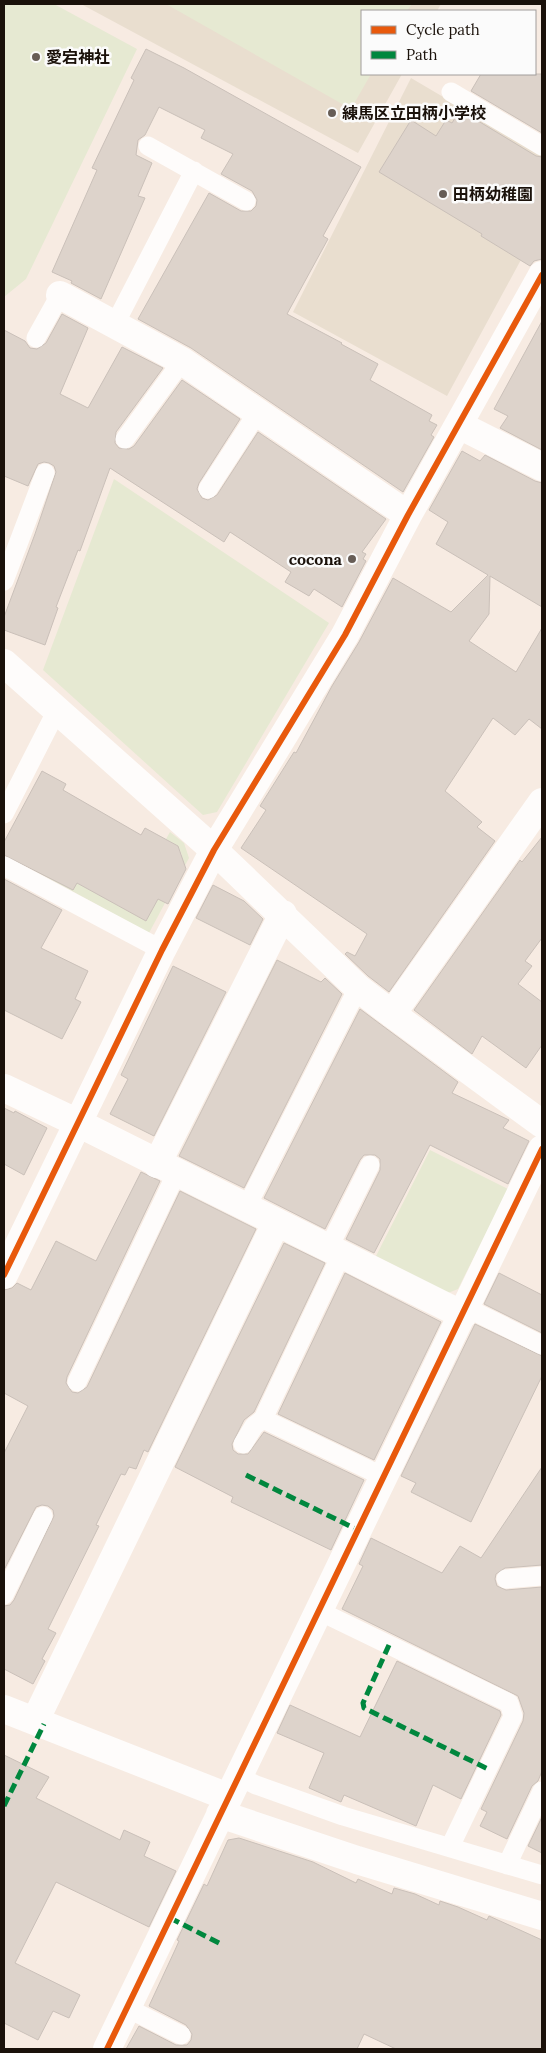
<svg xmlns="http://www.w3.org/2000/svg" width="546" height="2053" font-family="Lora,'Noto Sans JP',serif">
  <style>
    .commercial { fill: #e9decf }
    .green { fill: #e6e9d2 }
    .building { fill: #ddd3cb; stroke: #cac0b9 }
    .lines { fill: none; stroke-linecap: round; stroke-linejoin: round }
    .service { stroke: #fefcfb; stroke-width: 19 }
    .minor { stroke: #fefcfb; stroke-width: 28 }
    .quiet { stroke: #00873e; stroke-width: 5; stroke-dasharray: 10 5; stroke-linecap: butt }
    .cycleway-casing { stroke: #fbfbfb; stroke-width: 9 }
    .cycleway { stroke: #e8590c; stroke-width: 6 }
    .poi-dot { fill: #675d56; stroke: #fbfbfb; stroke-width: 2 }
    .labels { text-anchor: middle; stroke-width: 5; stroke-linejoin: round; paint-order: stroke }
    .poi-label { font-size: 16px; font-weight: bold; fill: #1a110a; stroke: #fbfbfb; text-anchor: start }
  </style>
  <rect width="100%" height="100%" fill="#f7ebe2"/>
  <path class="commercial" d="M 81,4 L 441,4 L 437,11 L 362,11 L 362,74 L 402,74 L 358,153 Z
    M 411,78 L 542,155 L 542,221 L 447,396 L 293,312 Z"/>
  <path class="green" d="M 4,4 L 54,4 L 137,49 L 26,279 L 4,297 Z
    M 166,4 L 412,4 L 407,11 L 362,11 L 362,74 L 371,74 L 351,109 Z
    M 114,479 L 329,623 L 217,812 L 203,815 L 43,670 Z
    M 170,832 L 184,843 L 189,858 L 149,933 L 4,854 L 4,843 L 146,921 L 182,855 L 178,846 L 166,839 Z
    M 430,1150 L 508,1189 L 458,1289 L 448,1293 L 376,1256 Z"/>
  <path class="building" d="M 146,49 L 184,68 L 361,167 L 323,236 L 328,239 L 287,314 L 342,343 L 341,344 L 378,364 L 370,380 L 432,415 L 429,421 L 437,425 L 431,435 L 434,437 L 403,492 L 191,348 L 138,319 L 209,193 L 241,211 L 251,211 L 256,206 L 257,200 L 252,191 L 221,174 L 233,154 L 201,138 L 205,130 L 159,107 L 145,135 L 138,140 L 136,155 L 152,163 L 138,196 L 145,198 L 101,299 L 71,283 L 72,281 L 52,272 L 97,170 L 92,168 L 134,80 L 131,78 Z
    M 481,74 L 542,74 L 542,133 L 471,91 Z
    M 460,110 L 536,156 L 542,157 L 542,259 L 534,261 L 530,266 L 481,236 L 482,234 L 379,172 L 411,120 L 436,136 L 446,120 L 452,123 Z
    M 62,314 L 88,328 L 60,394 L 88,408 L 122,347 L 163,368 L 116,432 L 115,443 L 119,448 L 129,449 L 134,446 L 182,380 L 240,419 L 199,483 L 197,489 L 202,498 L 208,500 L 217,495 L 258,432 L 386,519 L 362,552 L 366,554 L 363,559 L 366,561 L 342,607 L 314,589 L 309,596 L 285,582 L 291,572 L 230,532 L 224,542 L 110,468 L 80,551 L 78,550 L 56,607 L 58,608 L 45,645 L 4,630 L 4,617 L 35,534 L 56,472 L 54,466 L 49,463 L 44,462 L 38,464 L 28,486 L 4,476 L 4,330 L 25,341 L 30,348 L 37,349 L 46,343 Z
    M 542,321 L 542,450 L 500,428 L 508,416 L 494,409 Z
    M 462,451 L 480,461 L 485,455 L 535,481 L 542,483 L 542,607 L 490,576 L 489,614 L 469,641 L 516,672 L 542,628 L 542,729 L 529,719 L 515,735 L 493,718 L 445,791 L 482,822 L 477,827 L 495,841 L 389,992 L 368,976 L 345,954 L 347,952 L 355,956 L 367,934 L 241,848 L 266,810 L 260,806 L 294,752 L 296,753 L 332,686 L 359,642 L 393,578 L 451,612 L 488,575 L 436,544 L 448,522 L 429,510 Z
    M 42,771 L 66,784 L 63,790 L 141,835 L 145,828 L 178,846 L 186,869 L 168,904 L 158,899 L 146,921 L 77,883 L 73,890 L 4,855 L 4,842 Z
    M 542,837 L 542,938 L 525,961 L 532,966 L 518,984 L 542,1002 L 542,1045 L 526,1068 L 482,1036 L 472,1054 L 414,1010 L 520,860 L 522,862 Z
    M 4,879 L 62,910 L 41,948 L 88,971 L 75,999 L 81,1002 L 62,1039 L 4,1010 Z
    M 213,885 L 244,901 L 263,919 L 250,945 L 196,918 Z
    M 277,960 L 321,982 L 325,978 L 342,994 L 244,1188 L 179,1156 Z
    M 173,966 L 226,992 L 154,1136 L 110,1114 L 128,1079 L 121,1075 Z
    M 360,1009 L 458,1082 L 452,1093 L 509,1120 L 503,1128 L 529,1141 L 508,1184 L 430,1145 L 374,1253 L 346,1239 L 380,1170 L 380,1159 L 375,1155 L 364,1155 L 360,1160 L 325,1229 L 264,1198 Z
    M 4,1108 L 14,1113 L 15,1111 L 47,1128 L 24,1175 L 4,1164 Z
    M 141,1172 L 160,1181 L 67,1377 L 66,1383 L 72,1392 L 78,1393 L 87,1387 L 180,1191 L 256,1229 L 148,1452 L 144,1450 L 136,1469 L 129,1467 L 125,1475 L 121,1474 L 96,1525 L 99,1526 L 48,1629 L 56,1633 L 42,1659 L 45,1661 L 33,1684 L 4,1669 L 4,1606 L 10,1605 L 14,1600 L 54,1516 L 53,1510 L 48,1506 L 42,1505 L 36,1507 L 4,1570 L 4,1453 L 28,1406 L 4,1393 L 4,1290 L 12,1288 L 17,1283 L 31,1290 L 56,1241 L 96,1261 Z
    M 284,1243 L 325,1263 L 254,1412 L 244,1420 L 232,1444 L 233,1450 L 238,1454 L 248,1454 L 264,1432 L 364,1480 L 331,1550 L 231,1502 L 233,1497 L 175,1467 Z
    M 345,1273 L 441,1322 L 374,1460 L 278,1414 Z
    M 499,1273 L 542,1295 L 542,1333 L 484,1304 Z
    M 475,1324 L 542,1356 L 542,1376 L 471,1522 L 411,1492 L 416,1483 L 401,1476 Z
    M 542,1467 L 542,1565 L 505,1568 L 496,1574 L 495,1579 L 497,1586 L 506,1590 L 542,1587 L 542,1771 L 538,1781 L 532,1786 L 507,1839 L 480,1826 L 487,1812 L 481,1809 L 523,1721 L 524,1713 L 518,1696 L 342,1609 L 363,1566 L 359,1564 L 371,1538 L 442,1573 L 460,1546 L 481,1558 Z
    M 397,1661 L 500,1711 L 501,1715 L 461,1799 L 433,1785 L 416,1826 L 344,1795 L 341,1802 L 309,1788 L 324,1753 L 277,1733 L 290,1705 L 360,1737 Z
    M 4,1755 L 49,1777 L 36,1798 L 120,1840 L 124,1830 L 150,1842 L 144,1856 L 176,1871 L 149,1927 L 56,1882 L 15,1963 L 80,1995 L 69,2018 L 53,2011 L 38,2040 L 4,2023 Z
    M 542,1817 L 542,1853 L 528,1846 Z
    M 239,1838 L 313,1862 L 356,1883 L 358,1879 L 392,1894 L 394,1888 L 415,1894 L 439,1905 L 440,1901 L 458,1907 L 487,1920 L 489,1916 L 542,1940 L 542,2049 L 396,2049 L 364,2034 L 357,2049 L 126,2049 L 139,2026 L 176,2045 L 187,2045 L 191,2040 L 192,2034 L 186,2025 L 149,2006 L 175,1950 L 179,1941 L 177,1940 L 204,1884 L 207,1886 L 228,1840 Z"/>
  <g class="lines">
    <path class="service" d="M 451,92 L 542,146
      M 148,146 L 246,201
      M 115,324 L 194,171
      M 36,338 L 60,295
      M 125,439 L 182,361
      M 208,489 L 258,412
      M 4,581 L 45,473
      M 4,814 L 57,710
      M 4,866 L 162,950
      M 246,1208 L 358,988
      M 328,1249 L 370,1165
      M 467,1308 L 542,1345
      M 77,1382 L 176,1174
      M 263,1419 L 384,1477
      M 243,1444 L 254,1426 L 263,1419 L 341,1255
      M 506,1579 L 542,1576
      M 4,1595 L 43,1516
      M 319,1611 L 509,1703 L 513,1716 L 450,1847
      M 238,1776 L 256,1785 L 343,1816 L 542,1875
      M 507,1865 L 542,1791
      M 127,2008 L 181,2035"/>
    <path class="minor" d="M 60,295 L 182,361 L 408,515
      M 459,425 L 542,467
      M 4,663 L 214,850 L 358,988 L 392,1014 L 542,1124
      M 392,1014 L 542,802
      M 4,1088 L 78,1123 L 463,1315
      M 157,1164 L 283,914
      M 4,1275 L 162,950 L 214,850 L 345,635 L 408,515 L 542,275
      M 4,1709 L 228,1797
      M 35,1721 L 276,1223
      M 220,1814 L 357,1860 L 542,1916
      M 107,2049 L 542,1149"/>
    <path class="quiet" d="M 246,1475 L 358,1530
      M 389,1645 L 363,1703 L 364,1708 L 488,1769
      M 4,1806 L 44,1724
      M 170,1918 L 223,1945"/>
    <defs>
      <path id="cycleway" d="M 4,1275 L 162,950 L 214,850 L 345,635 L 408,515 L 542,275
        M 107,2049 L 542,1149"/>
    </defs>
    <use href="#cycleway" class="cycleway-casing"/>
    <use href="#cycleway" class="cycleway"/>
  </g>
  <g class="poi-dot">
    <circle cx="36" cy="57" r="5"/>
    <circle cx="332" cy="113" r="5"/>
    <circle cx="443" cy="194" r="5"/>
    <circle cx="352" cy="559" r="5"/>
  </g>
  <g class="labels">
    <g class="poi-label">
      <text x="46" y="63">愛宕神社</text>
      <text x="342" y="119">練馬区立田柄小学校</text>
      <text x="453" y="200">田柄幼稚園</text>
      <text x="342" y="565" text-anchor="end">cocona</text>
    </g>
  </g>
  <rect width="546" height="2053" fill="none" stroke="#1a110a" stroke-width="10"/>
  <rect x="361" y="10" width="175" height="65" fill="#fbfbfb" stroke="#a19d9b"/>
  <rect x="371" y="26" width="25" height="8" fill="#e8590c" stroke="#a19d9b"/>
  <text x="406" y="35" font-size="15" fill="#1a110a">Cycle path</text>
  <rect x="371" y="51" width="25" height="8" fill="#00873e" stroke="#a19d9b"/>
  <text x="406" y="60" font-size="15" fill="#1a110a">Path</text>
</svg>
